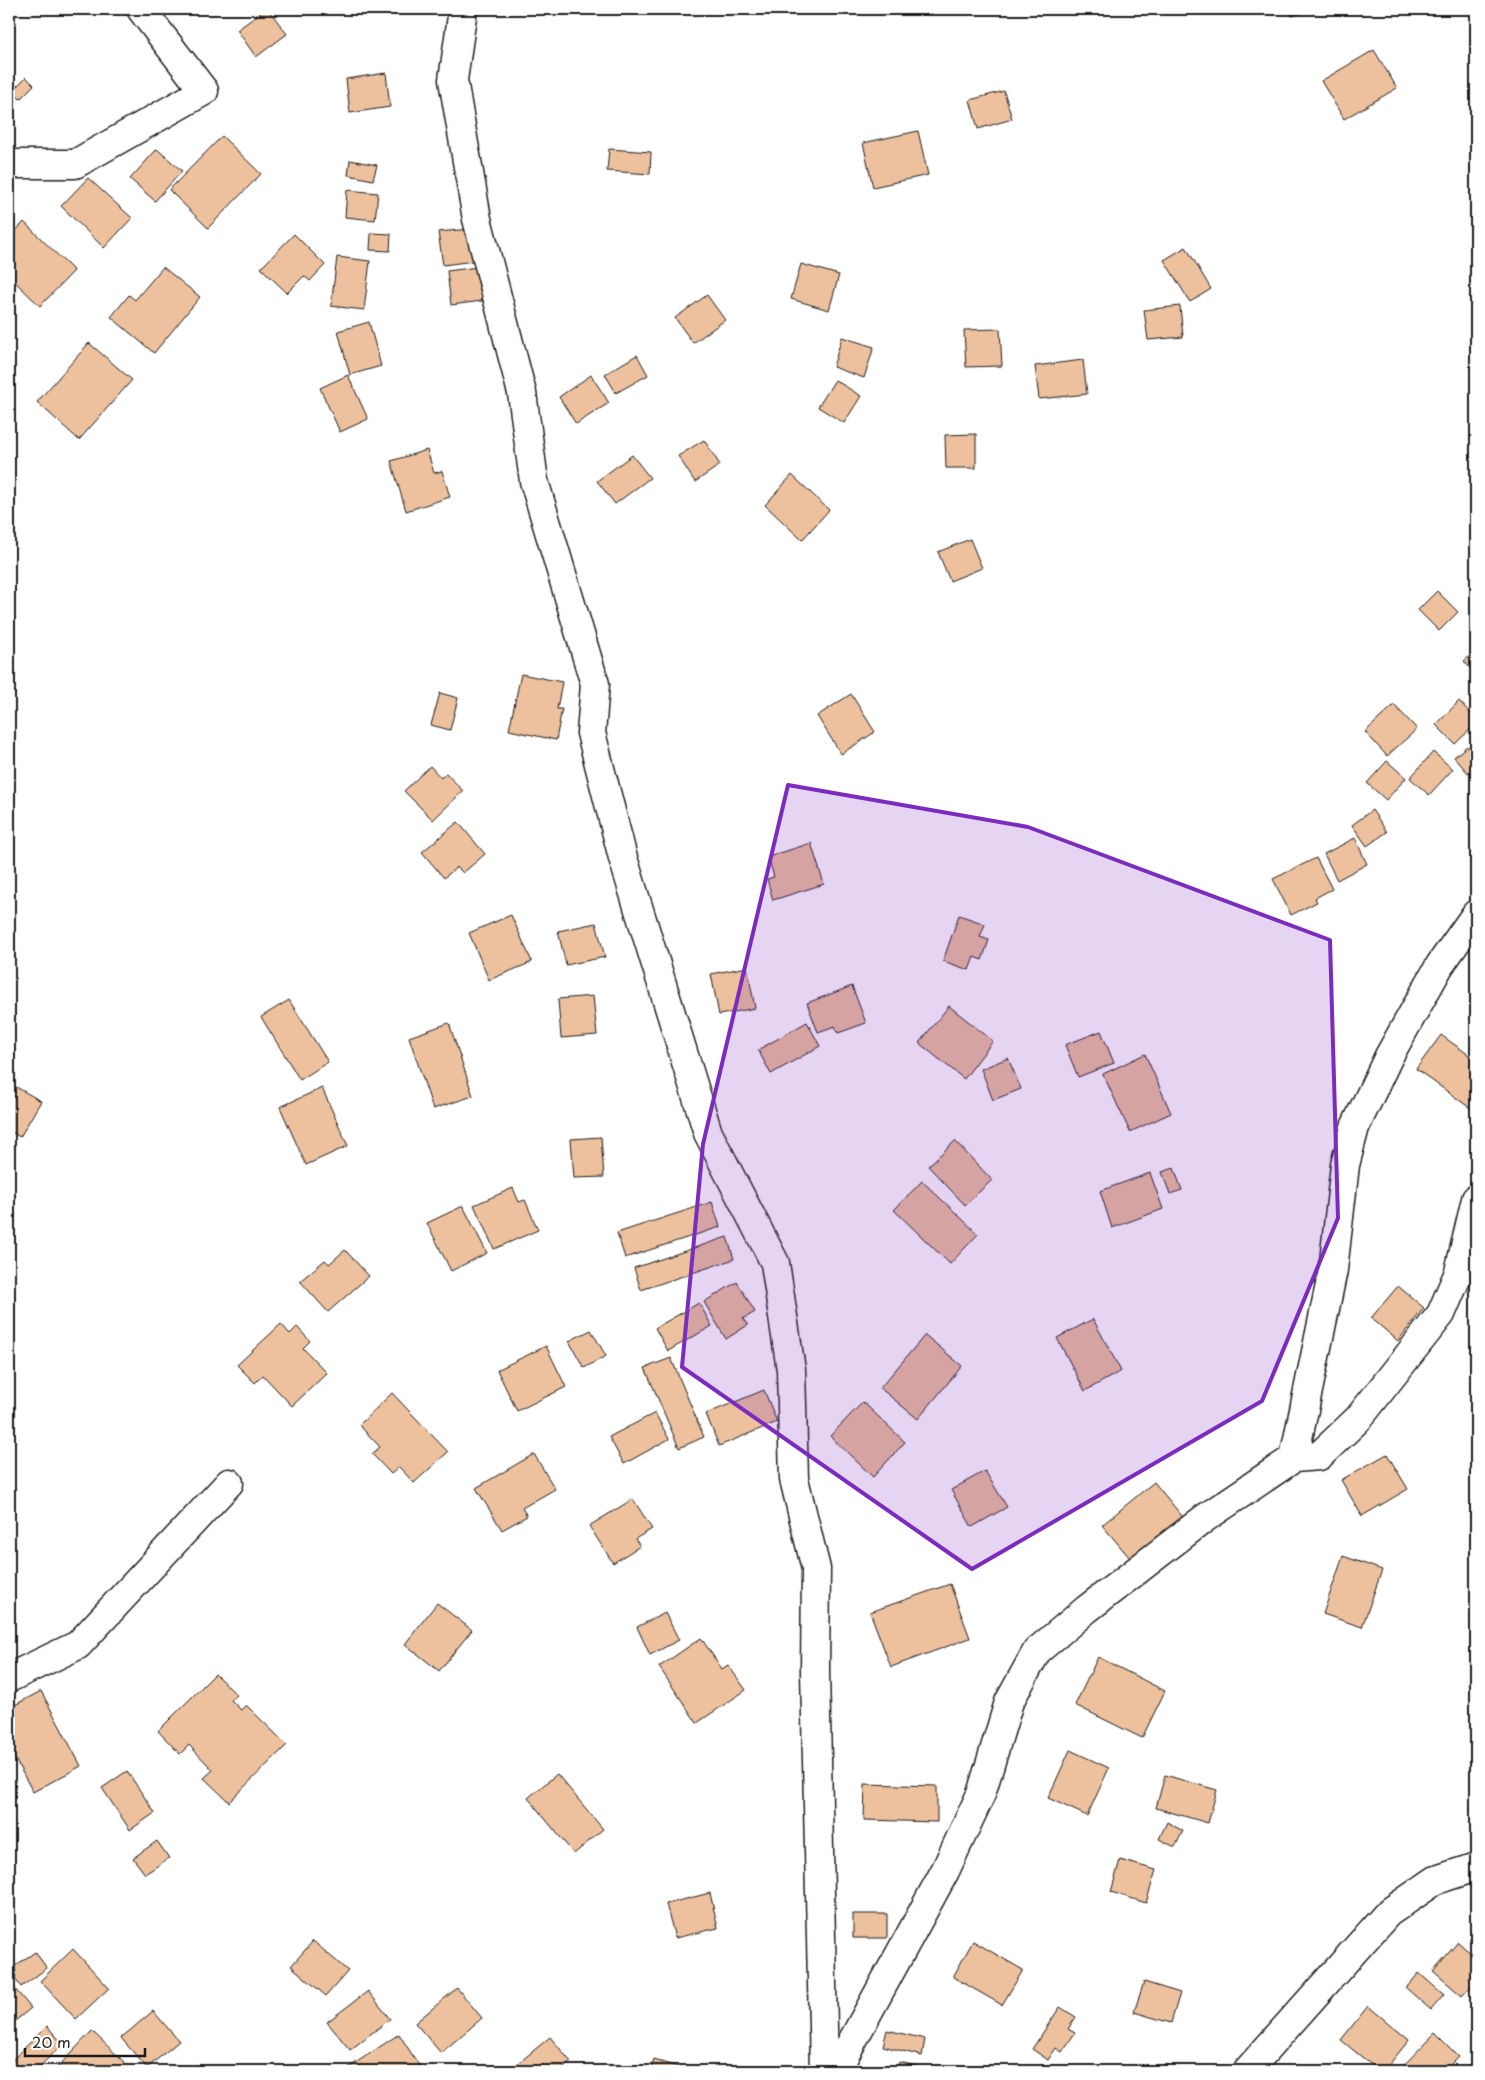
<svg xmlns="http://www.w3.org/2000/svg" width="1485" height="2080" font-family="'Playpen Sans',sans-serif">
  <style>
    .building { fill: #edc19d; stroke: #1c1c1c }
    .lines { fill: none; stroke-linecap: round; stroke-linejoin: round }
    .minor-casing { stroke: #1c1c1c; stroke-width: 31 }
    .minor { stroke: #fff; stroke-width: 28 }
    .marked { fill: #7b2cbf; fill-opacity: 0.2; stroke: #7b2cbf; stroke-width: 4; stroke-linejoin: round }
  </style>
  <rect width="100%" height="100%" fill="#fff"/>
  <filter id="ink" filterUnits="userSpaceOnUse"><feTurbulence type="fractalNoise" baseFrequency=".02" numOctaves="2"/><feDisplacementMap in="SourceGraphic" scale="10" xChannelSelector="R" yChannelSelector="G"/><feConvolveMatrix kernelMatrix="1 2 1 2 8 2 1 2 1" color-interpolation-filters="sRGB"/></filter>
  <g filter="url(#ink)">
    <path class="building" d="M 266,9 L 268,9 L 287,34 L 256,57 L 237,30 Z
      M 1290,9 L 1316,9 L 1292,16 Z
      M 1374,50 L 1397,88 L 1344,119 L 1321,81 Z
      M 386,73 L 390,107 L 350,113 L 346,79 Z
      M 26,77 L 34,85 L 20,99 L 12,91 Z
      M 1004,91 L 1012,119 L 978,129 L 970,100 Z
      M 918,131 L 928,175 L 873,187 L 863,143 Z
      M 222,136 L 261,174 L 208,228 L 169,190 Z
      M 157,149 L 182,171 L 155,201 L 130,179 Z
      M 609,149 L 651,152 L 650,174 L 607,171 Z
      M 350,160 L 377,165 L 373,180 L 348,175 Z
      M 88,178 L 132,218 L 104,248 L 61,206 Z
      M 347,190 L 378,193 L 375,220 L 345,217 Z
      M 24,222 L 74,271 L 40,306 L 9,276 L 9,238 Z
      M 470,229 L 474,261 L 443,265 L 438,232 Z
      M 371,233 L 391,234 L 390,251 L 370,250 Z
      M 294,234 L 325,265 L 310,281 L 304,276 L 287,293 L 261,268 Z
      M 1186,247 L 1211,289 L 1190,302 L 1164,260 Z
      M 337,257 L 370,261 L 364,310 L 331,306 Z
      M 801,264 L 839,275 L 829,310 L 791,299 Z
      M 163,267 L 200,297 L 154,353 L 111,317 L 129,295 L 135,300 Z
      M 478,267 L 482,301 L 451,305 L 447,271 Z
      M 707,295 L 725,320 L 693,343 L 675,318 Z
      M 1180,306 L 1183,337 L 1148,340 L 1144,310 Z
      M 369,322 L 381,366 L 350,375 L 338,331 Z
      M 1000,329 L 1002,366 L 966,367 L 964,330 Z
      M 842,337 L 874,347 L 864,378 L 833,367 Z
      M 89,343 L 132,380 L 79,440 L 37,402 Z
      M 637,355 L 648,375 L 616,393 L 605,374 Z
      M 1083,360 L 1087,394 L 1039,399 L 1035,366 Z
      M 348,375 L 368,419 L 340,432 L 320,388 Z
      M 591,375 L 609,403 L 576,424 L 559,397 Z
      M 835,380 L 861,396 L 844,423 L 818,407 Z
      M 976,434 L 976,468 L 946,468 L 945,435 Z
      M 704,440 L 720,465 L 695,482 L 678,456 Z
      M 427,450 L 434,473 L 442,471 L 450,497 L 406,511 L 391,461 Z
      M 632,455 L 650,478 L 615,504 L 597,481 Z
      M 792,475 L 829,510 L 802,540 L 765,505 Z
      M 970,539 L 982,568 L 950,581 L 938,552 Z
      M 1437,591 L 1458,612 L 1439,631 L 1418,610 Z
      M 1476,651 L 1476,675 L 1464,661 Z
      M 521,674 L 562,682 L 557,709 L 562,709 L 556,740 L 509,730 Z
      M 440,693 L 458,698 L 450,730 L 431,725 Z
      M 851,694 L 875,732 L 841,754 L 817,716 Z
      M 1459,701 L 1476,719 L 1476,724 L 1455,744 L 1436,725 Z
      M 1394,705 L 1417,729 L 1387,756 L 1365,732 Z
      M 1467,746 L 1476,757 L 1476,766 L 1468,773 L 1454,757 Z
      M 1433,752 L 1453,769 L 1429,795 L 1410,778 Z
      M 1387,761 L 1406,778 L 1386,800 L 1367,783 Z
      M 430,766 L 441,778 L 446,773 L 463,791 L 433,820 L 404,791 Z
      M 1372,810 L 1387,832 L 1367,846 L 1352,825 Z
      M 458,822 L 485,854 L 463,873 L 457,867 L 444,878 L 422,852 Z
      M 1355,838 L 1367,864 L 1337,880 L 1324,854 Z
      M 811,843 L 824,884 L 773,900 L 767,879 L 774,877 L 768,857 Z
      M 1316,858 L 1332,889 L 1315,898 L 1317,902 L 1291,915 L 1273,879 Z
      M 511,915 L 532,962 L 489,980 L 469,933 Z
      M 959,915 L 985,924 L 980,937 L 989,940 L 982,960 L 974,957 L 969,970 L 943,961 Z
      M 596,923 L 605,957 L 566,965 L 558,931 Z
      M 747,967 L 755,1008 L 719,1015 L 711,974 Z
      M 852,986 L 866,1023 L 838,1033 L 835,1026 L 818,1032 L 807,1003 Z
      M 593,996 L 597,1035 L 561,1038 L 558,999 Z
      M 289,1000 L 328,1062 L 300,1080 L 261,1017 Z
      M 949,1006 L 993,1041 L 964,1079 L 919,1043 Z
      M 807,1022 L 820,1046 L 771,1074 L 758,1050 Z
      M 449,1023 L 473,1096 L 433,1109 L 409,1037 Z
      M 1101,1031 L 1114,1063 L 1078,1077 L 1065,1045 Z
      M 1441,1035 L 1476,1060 L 1476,1105 L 1473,1110 L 1416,1069 Z
      M 1145,1054 L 1171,1113 L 1130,1132 L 1103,1074 Z
      M 1008,1058 L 1021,1089 L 993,1100 L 981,1069 Z
      M 9,1083 L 41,1101 L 20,1137 L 9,1131 Z
      M 322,1088 L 348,1146 L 306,1165 L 280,1107 Z
      M 601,1137 L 604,1177 L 574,1178 L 571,1139 Z
      M 955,1141 L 992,1180 L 965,1205 L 928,1166 Z
      M 1174,1168 L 1182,1190 L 1170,1194 L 1162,1172 Z
      M 1150,1173 L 1163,1209 L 1112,1228 L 1100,1191 Z
      M 922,1181 L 978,1234 L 950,1264 L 894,1210 Z
      M 513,1188 L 519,1202 L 525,1200 L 538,1230 L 494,1249 L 474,1205 Z
      M 712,1202 L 720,1227 L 625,1258 L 617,1233 Z
      M 463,1206 L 487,1253 L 451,1271 L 427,1223 Z
      M 727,1237 L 734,1259 L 641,1290 L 634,1268 Z
      M 345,1250 L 369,1276 L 328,1312 L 300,1281 L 325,1260 L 329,1264 Z
      M 737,1282 L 755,1312 L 743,1319 L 748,1325 L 726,1339 L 704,1302 Z
      M 1398,1286 L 1424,1308 L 1398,1341 L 1371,1318 Z
      M 699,1303 L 712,1326 L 668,1351 L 655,1328 Z
      M 1093,1319 L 1121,1371 L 1085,1391 L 1057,1338 Z
      M 281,1324 L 290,1334 L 297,1327 L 310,1341 L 303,1348 L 327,1373 L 292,1406 L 263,1375 L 255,1383 L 237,1365 Z
      M 591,1330 L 606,1356 L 584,1368 L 569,1341 Z
      M 925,1335 L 962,1366 L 918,1419 L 880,1388 Z
      M 546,1346 L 566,1387 L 517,1411 L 497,1370 Z
      M 671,1358 L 704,1437 L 679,1448 L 645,1368 Z
      M 764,1390 L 777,1422 L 719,1446 L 706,1414 Z
      M 392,1393 L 448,1452 L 414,1483 L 399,1467 L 391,1474 L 372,1454 L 380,1447 L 359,1425 Z
      M 863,1402 L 905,1442 L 873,1477 L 830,1436 Z
      M 655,1413 L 669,1439 L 624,1464 L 609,1437 Z
      M 534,1454 L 555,1489 L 522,1508 L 527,1516 L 502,1530 L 476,1488 Z
      M 1387,1454 L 1408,1489 L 1362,1516 L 1341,1480 Z
      M 985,1471 L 1007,1507 L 972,1527 L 951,1490 Z
      M 1154,1482 L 1186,1521 L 1135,1564 L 1102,1525 Z
      M 633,1499 L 652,1529 L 635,1539 L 640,1546 L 613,1563 L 589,1526 Z
      M 1343,1556 L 1382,1570 L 1362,1627 L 1323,1614 Z
      M 950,1584 L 970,1638 L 891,1667 L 870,1612 Z
      M 437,1603 L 472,1630 L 439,1671 L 405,1644 Z
      M 665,1613 L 679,1640 L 650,1655 L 637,1627 Z
      M 701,1638 L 722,1669 L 728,1665 L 746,1690 L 697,1723 L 659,1667 Z
      M 1098,1657 L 1165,1691 L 1142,1738 L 1075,1705 Z
      M 215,1674 L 237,1695 L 231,1700 L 241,1710 L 246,1705 L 287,1745 L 229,1802 L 204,1778 L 213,1770 L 189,1745 L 180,1754 L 158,1731 Z
      M 41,1691 L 81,1766 L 33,1792 L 9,1748 L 9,1708 Z
      M 1070,1750 L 1109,1768 L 1087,1816 L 1048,1798 Z
      M 127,1771 L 155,1813 L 130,1830 L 102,1788 Z
      M 557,1774 L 603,1829 L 574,1854 L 528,1798 Z
      M 1165,1775 L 1217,1790 L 1208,1823 L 1156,1808 Z
      M 865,1784 L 937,1786 L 937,1822 L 864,1820 Z
      M 1167,1822 L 1183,1831 L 1175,1847 L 1159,1839 Z
      M 157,1841 L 169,1858 L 145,1874 L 133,1858 Z
      M 1120,1860 L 1156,1870 L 1146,1903 L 1111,1892 Z
      M 710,1893 L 718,1928 L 675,1938 L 666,1904 Z
      M 853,1914 L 887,1914 L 887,1938 L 853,1938 Z
      M 313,1941 L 348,1971 L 326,1996 L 291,1966 Z
      M 973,1941 L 1023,1970 L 1002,2005 L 953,1977 Z
      M 1458,1942 L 1476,1958 L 1476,1981 L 1462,1996 L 1433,1971 Z
      M 73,1949 L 109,1988 L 76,2019 L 40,1981 Z
      M 35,1952 L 47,1968 L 21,1987 L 9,1970 Z
      M 1419,1973 L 1444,1995 L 1431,2010 L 1406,1988 Z
      M 9,1982 L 31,2008 L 9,2026 Z
      M 1144,1982 L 1180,1993 L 1171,2023 L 1134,2012 Z
      M 457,1988 L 482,2018 L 441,2053 L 415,2023 Z
      M 368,1991 L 390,2019 L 350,2050 L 327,2022 Z
      M 1368,2006 L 1409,2040 L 1384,2071 L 1379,2071 L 1341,2040 Z
      M 1060,2007 L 1076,2017 L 1068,2029 L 1075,2033 L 1062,2052 L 1056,2048 L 1048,2060 L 1032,2049 Z
      M 153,2011 L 179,2041 L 147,2068 L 121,2038 Z
      M 47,2026 L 63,2044 L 35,2071 L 9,2071 L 9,2063 Z
      M 887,2030 L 925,2039 L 922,2056 L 883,2046 Z
      M 92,2031 L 125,2063 L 118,2071 L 54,2071 Z
      M 1435,2033 L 1459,2057 L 1445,2071 L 1398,2071 Z
      M 399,2034 L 420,2067 L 414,2071 L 350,2071 L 348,2068 Z
      M 550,2037 L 571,2062 L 560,2071 L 509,2071 Z
      M 654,2060 L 685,2069 L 684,2071 L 650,2071 Z
      M 899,2062 L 938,2071 L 897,2071 Z"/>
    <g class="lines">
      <defs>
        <path id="minor" d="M 463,9 L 453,80 L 477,219 L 522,393 L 534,481 L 595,684 L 591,733 L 623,858 L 708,1133 L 775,1263 L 791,1370 L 794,1479 L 816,1569 L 815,1672 L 824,2071
          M 9,164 L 75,164 L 204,91 L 141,9
          M 1294,1458 L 1333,1270 L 1345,1165 L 1355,1127 L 1389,1056 L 1440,965 L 1476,914
          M 9,1678 L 78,1645 L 229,1483
          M 836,2071 L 945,1871 L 981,1794 L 1009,1702 L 1037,1651 L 1087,1609 L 1205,1518 L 1294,1458 L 1319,1456 L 1358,1419 L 1441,1314 L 1459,1272 L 1476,1199
          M 1247,2071 L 1388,1913 L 1436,1880 L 1476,1867"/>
      </defs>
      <use href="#minor" class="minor-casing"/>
      <use href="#minor" class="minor"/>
    </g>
  </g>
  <path class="marked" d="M 788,785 L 1028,827 L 1330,940 L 1338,1218 L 1262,1401 L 972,1569 L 682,1367 L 703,1144 Z"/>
  <rect width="1485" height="2080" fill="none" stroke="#fff" stroke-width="30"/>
  <rect x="15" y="15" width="1455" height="2050" fill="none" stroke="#1c1c1c" stroke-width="2" filter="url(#ink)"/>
  <path d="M25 2048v8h120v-8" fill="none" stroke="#1c1c1c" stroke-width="2.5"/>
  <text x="32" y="2048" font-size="15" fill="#1c1c1c" stroke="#ffffff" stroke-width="4" paint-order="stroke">20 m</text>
</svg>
